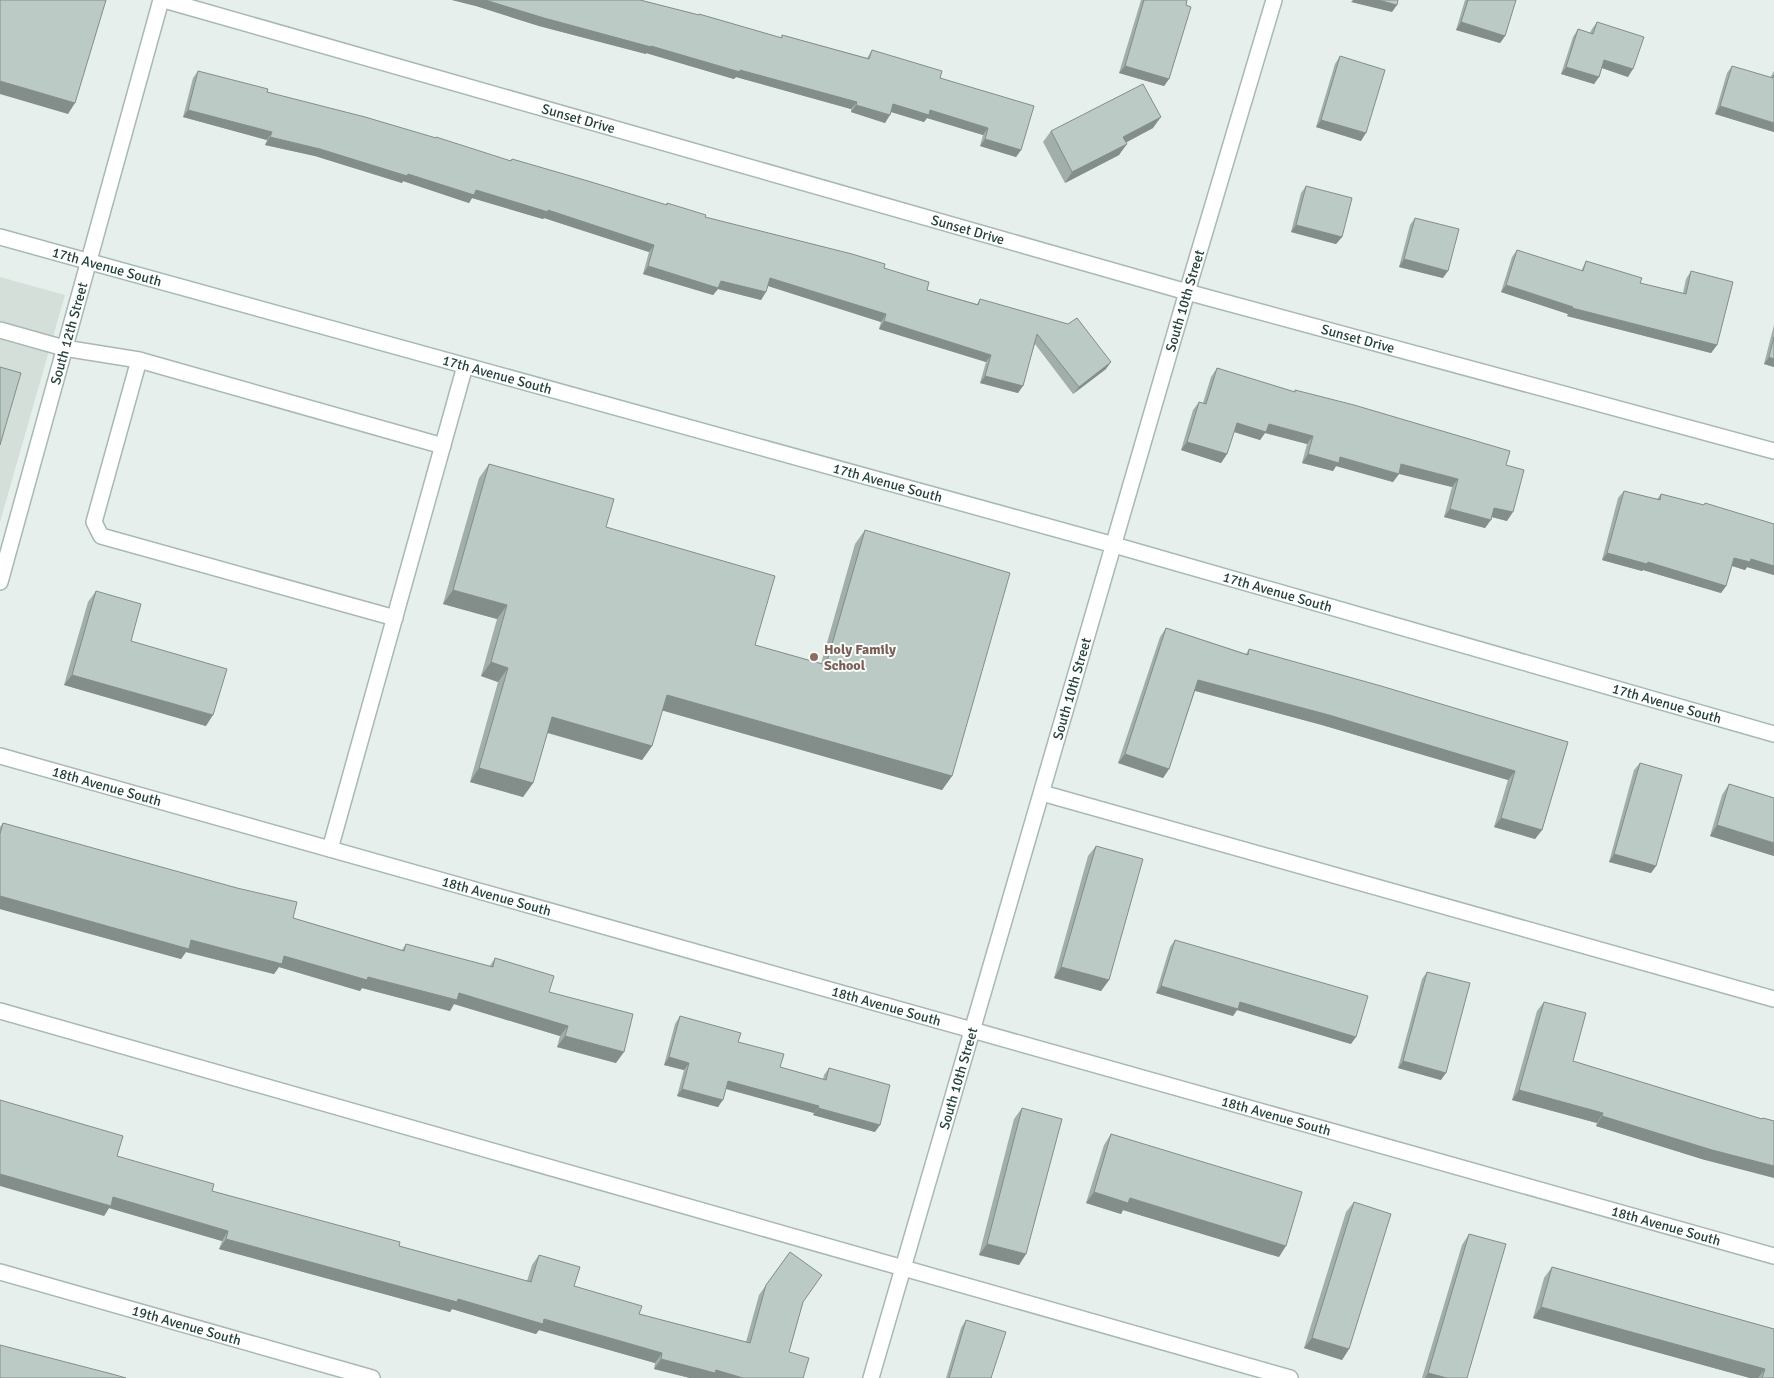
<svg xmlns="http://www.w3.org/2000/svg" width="1774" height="1378" font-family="Signika,sans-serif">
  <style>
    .built { fill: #d4dfda }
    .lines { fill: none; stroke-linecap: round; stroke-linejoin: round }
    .lane-casing { stroke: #a8b8b2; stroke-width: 18 }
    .street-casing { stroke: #a8b8b2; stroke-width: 18 }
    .secondary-casing { stroke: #a4bbb3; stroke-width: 18 }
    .lane { stroke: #fff; stroke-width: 15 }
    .street { stroke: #fff; stroke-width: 15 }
    .secondary { stroke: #fff; stroke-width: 15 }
    .wall { fill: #a1aea9 }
    .shaded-wall { fill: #838d89 }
    .building { fill: #bbcac4; stroke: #838d89 }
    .education-dot { fill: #8d6e63; stroke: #f7fbf9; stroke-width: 2 }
    .labels { text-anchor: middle; stroke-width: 4; stroke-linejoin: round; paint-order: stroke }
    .street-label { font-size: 14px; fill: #24423a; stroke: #f7fbf9 }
    .education-label { font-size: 14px; font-weight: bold; fill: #785e54; stroke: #f7fbf9; text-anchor: start }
  </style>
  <rect width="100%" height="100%" fill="#e6efeb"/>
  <path class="built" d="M 0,277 L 65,295 L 0,522 Z"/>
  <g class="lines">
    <defs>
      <path id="lane" d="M 0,330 L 64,348 L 139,360 L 443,446
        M 139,360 L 94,522 L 101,536 L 395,618
        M 1042,793 L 1774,999
        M 330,849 L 465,366
        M 0,1011 L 1290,1378"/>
      <g id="street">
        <path id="s1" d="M 164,0 L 1187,292 L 1774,451"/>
        <path id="s2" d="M 0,582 L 161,0"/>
        <path id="s3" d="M 0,756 L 1774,1256"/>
        <path id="s4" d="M 0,1272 L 372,1378"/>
        <path id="s5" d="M 871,1378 L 1187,292 L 1274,0"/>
      </g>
      <g id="secondary">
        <path id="s6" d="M 0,237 L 1114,545 L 1774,734"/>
      </g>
    </defs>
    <use href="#lane" class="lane-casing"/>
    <use href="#street" class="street-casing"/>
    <use href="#secondary" class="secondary-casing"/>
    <use href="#lane" class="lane"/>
    <use href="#street" class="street"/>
    <use href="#secondary" class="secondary"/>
  </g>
  <path class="wall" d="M 452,0 L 640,0 L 698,15 L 699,14 L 781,38 L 782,35 L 867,58 L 872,50 L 940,78 L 1021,150 L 1016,157 L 980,146 L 983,135 L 927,118 L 924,122 L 891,112 L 885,123 L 851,112 L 851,109 L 736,77 L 734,79 L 646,53 L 646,54 L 539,26 L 476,6 Z
    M 1141,0 L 1187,0 L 1169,79 L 1164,86 L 1119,73 Z
    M 1465,0 L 1516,0 L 1505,36 L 1500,43 L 1456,30 Z
    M 1597,22 L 1628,77 L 1602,68 L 1599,77 L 1594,84 L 1561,74 L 1573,37 L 1578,29 L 1590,33 L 1592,29 Z
    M 1340,56 L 1361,141 L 1316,127 L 1335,64 Z
    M 1732,66 L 1770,78 L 1774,71 L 1774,132 L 1715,114 L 1727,73 Z
    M 198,71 L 267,92 L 510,161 L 512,159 L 666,205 L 667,203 L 705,217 L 884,268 L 927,290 L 977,304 L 980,299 L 1106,369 L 1073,394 L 1035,344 L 1018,393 L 980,383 L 986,362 L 879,329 L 881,322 L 768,286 L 761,300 L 718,289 L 713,295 L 643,274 L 649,252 L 544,218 L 543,219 L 472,198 L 469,203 L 403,181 L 402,183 L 315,156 L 265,145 L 267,140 L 183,117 L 193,78 Z
    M 1153,128 L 1126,142 L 1119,155 L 1065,183 L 1043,142 L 1051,131 Z
    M 1306,186 L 1342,237 L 1336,244 L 1291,232 L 1301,193 Z
    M 1415,218 L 1443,278 L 1399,267 L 1410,225 Z
    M 1517,250 L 1581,271 L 1586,261 L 1640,283 L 1683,293 L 1686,279 L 1691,271 L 1717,345 L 1711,353 L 1567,316 L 1568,314 L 1501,292 L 1512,257 Z
    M 1774,325 L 1774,367 L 1764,364 Z
    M 1217,368 L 1294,392 L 1295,390 L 1506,465 L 1507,521 L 1492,517 L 1485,528 L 1444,517 L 1452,487 L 1399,473 L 1393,482 L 1336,466 L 1333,471 L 1302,463 L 1307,444 L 1265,433 L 1260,440 L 1234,432 L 1227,454 L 1221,463 L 1181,450 L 1193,410 L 1199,402 L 1203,403 L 1211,377 Z
    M 489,464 L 606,527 L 755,645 L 821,664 L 855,544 L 865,530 L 952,776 L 942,790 L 662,710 L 652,746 L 642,760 L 547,733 L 533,783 L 523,797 L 470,782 L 498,682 L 481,676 L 497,619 L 443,604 L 479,478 Z
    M 1624,491 L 1657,499 L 1661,494 L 1774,524 L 1774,575 L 1747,567 L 1745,570 L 1732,566 L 1726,586 L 1721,593 L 1643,570 L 1642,571 L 1602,560 L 1618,498 Z
    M 96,591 L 131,641 L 206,726 L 64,685 L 88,602 Z
    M 1166,628 L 1246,654 L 1249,649 L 1568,742 L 1542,830 L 1535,839 L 1494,827 L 1508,780 L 1322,725 L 1195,691 L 1169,769 L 1163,778 L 1118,763 L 1160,637 Z
    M 1640,763 L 1656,866 L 1651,873 L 1609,862 L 1634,770 Z
    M 1729,784 L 1774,798 L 1774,856 L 1710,836 L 1722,795 Z
    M 3,823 L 293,918 L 402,950 L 406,944 L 489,967 L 495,958 L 549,992 L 616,1063 L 557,1047 L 560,1036 L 454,1004 L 450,1011 L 362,988 L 360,991 L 279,967 L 274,974 L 186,952 L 181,959 L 0,909 L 0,827 Z
    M 1096,846 L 1109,980 L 1101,991 L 1054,978 L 1088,856 Z
    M 1175,940 L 1351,1044 L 1237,1010 L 1233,1016 L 1156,993 L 1170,947 Z
    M 1427,972 L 1441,1080 L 1398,1068 L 1422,979 Z
    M 1544,1002 L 1573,1061 L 1761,1119 L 1763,1118 L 1774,1121 L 1705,1160 L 1596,1126 L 1597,1123 L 1512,1100 L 1537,1011 Z
    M 680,1016 L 738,1042 L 780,1067 L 823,1079 L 824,1075 L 829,1068 L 875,1132 L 813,1115 L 814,1113 L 726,1089 L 718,1107 L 677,1096 L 684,1070 L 664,1065 L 675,1024 Z
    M 1022,1108 L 1026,1254 L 1019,1265 L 979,1255 L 1014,1119 Z
    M 1111,1134 L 1279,1257 L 1123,1210 L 1121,1214 L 1086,1203 L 1104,1145 Z
    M 117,1156 L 212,1191 L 399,1246 L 527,1281 L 532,1265 L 539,1255 L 574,1286 L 639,1314 L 746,1342 L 759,1295 L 790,1252 L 803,1302 L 789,1352 L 803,1378 L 690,1378 L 654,1369 L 655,1363 L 539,1330 L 536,1334 L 452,1309 L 450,1312 L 219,1249 L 222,1241 L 109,1208 L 104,1216 Z
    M 1354,1202 L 1349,1349 L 1342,1360 L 1304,1348 L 1346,1212 Z
    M 1469,1234 L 1467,1378 L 1422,1378 L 1462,1245 Z
    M 1552,1267 L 1774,1329 L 1774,1378 L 1750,1378 L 1533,1318 L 1544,1278 Z
    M 966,1320 L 991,1378 L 946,1378 L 961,1328 Z"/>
  <path class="shaded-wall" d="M 452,0 L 485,0 L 857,102 L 851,109 L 736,77 L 734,79 L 646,53 L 646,54 L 539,26 L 476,6 Z
    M 1353,0 L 1378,0 L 1397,5 L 1392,12 L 1351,2 Z
    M 1461,22 L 1505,36 L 1500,43 L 1456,30 Z
    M 1604,60 L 1633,69 L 1628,77 L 1599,67 Z
    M 1125,66 L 1169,79 L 1164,86 L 1119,73 Z
    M 1566,67 L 1599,77 L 1594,84 L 1561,74 Z
    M 0,81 L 75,103 L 68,114 L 0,94 Z
    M 893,104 L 930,110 L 988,128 L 983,135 L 927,118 L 924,122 L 888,111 Z
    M 856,105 L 890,115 L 885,123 L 851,112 Z
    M 1720,106 L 1774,123 L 1774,132 L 1715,114 Z
    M 188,110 L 272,132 L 267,140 L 183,117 Z
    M 1161,117 L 1153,128 L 1116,148 L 1123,137 Z
    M 1321,120 L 1366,133 L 1361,141 L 1316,127 Z
    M 270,137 L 320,149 L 408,174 L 476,190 L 548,210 L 654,245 L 649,252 L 544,218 L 543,219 L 472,198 L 469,203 L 403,181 L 402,183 L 315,156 L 265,145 Z
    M 985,139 L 1021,150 L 1016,157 L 980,146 Z
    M 1127,144 L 1119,155 L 1065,183 L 1072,172 Z
    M 1296,225 L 1342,237 L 1336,244 L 1291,232 Z
    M 1404,259 L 1448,271 L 1443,278 L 1399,267 Z
    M 648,266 L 721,281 L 766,292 L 761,300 L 718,289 L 713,295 L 643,274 Z
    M 770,278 L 886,314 L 881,322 L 765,285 Z
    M 1506,285 L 1573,307 L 1568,314 L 1501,292 Z
    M 1572,308 L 1717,345 L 1711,353 L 1567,316 Z
    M 884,321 L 991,355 L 986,362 L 879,329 Z
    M 1769,357 L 1774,359 L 1774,367 L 1764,364 Z
    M 1111,362 L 1106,369 L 1073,394 L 1079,387 Z
    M 985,376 L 1023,386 L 1018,393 L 980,383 Z
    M 1237,423 L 1269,424 L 1313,436 L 1307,444 L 1265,433 L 1260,440 L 1231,431 Z
    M 1187,442 L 1227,454 L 1221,463 L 1181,450 Z
    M 1308,454 L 1340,457 L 1399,474 L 1393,482 L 1336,466 L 1333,471 L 1302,463 Z
    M 1401,464 L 1458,479 L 1452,487 L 1395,473 Z
    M 1494,508 L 1513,512 L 1507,521 L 1488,516 Z
    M 1450,509 L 1491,520 L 1485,528 L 1444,517 Z
    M 1607,553 L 1648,562 L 1726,586 L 1721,593 L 1643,570 L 1642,571 L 1602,560 Z
    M 1734,558 L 1751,559 L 1774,566 L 1774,575 L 1747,567 L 1745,570 L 1729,565 Z
    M 453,590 L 507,605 L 497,619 L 443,604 Z
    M 491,662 L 508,668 L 498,682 L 481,676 Z
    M 72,675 L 213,715 L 206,726 L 64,685 Z
    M 1198,680 L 1329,715 L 1515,771 L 1508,780 L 1322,725 L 1192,690 Z
    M 667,695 L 952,776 L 942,790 L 657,709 Z
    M 552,717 L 652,746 L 642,760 L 542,731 Z
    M 1125,754 L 1169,769 L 1163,778 L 1118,763 Z
    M 479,768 L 533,783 L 523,797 L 470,782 Z
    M 1501,818 L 1542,830 L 1535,839 L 1494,827 Z
    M 1717,825 L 1774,843 L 1774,856 L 1710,836 Z
    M 1614,854 L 1656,866 L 1651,873 L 1609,862 Z
    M 0,896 L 191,940 L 284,956 L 368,977 L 459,993 L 568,1026 L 560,1036 L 454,1004 L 450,1011 L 362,988 L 360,991 L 279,967 L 274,974 L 186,952 L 181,959 L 0,909 Z
    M 1061,967 L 1109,980 L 1101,991 L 1054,978 Z
    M 1161,986 L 1240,1002 L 1356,1037 L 1351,1044 L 1237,1010 L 1233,1016 L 1156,993 Z
    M 565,1036 L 624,1052 L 616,1063 L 557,1047 Z
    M 669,1057 L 689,1063 L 684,1070 L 664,1065 Z
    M 1403,1061 L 1446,1073 L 1441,1080 L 1398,1068 Z
    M 728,1081 L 819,1106 L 814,1113 L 723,1088 Z
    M 682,1089 L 723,1100 L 718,1107 L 677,1096 Z
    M 1519,1090 L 1603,1113 L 1597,1123 L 1512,1100 Z
    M 818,1108 L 880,1125 L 875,1132 L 813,1115 Z
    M 1602,1116 L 1774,1166 L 1774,1178 L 1705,1160 L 1596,1126 Z
    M 0,1174 L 113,1197 L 228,1231 L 222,1241 L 109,1208 L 104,1216 L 0,1186 Z
    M 1094,1192 L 1130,1198 L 1286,1246 L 1279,1257 L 1123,1210 L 1121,1214 L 1086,1203 Z
    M 226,1239 L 458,1299 L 544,1319 L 662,1353 L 655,1363 L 539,1330 L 536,1334 L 452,1309 L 450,1312 L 219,1249 Z
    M 987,1244 L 1026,1254 L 1019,1265 L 979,1255 Z
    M 1541,1307 L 1765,1369 L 1758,1378 L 1750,1378 L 1533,1318 Z
    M 1312,1338 L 1349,1349 L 1342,1360 L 1304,1348 Z
    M 661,1359 L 716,1370 L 743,1378 L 690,1378 L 654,1369 Z
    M 1428,1373 L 1447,1378 L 1425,1378 Z"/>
  <path class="building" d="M 0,0 L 106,0 L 75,103 L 0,81 Z
    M 485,0 L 640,0 L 699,15 L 699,14 L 782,38 L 782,35 L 869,59 L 872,50 L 942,71 L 940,78 L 1034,106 L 1021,150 L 985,139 L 988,128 L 930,110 L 929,115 L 893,104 L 890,115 L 856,105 L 857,102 L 740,70 L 740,72 L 651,46 L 651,47 L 544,18 Z
    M 1144,0 L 1187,0 L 1186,5 L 1191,7 L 1169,79 L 1125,66 Z
    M 1378,0 L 1398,0 L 1397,5 Z
    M 1468,0 L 1516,0 L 1505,36 L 1461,22 Z
    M 1597,22 L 1644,37 L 1633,69 L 1604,60 L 1599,77 L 1566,67 L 1578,29 L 1593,34 Z
    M 1340,56 L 1385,70 L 1366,133 L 1321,120 Z
    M 1732,66 L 1773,78 L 1774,75 L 1774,123 L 1720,106 Z
    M 198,71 L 268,89 L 267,92 L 365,117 L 436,138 L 436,137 L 511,161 L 512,159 L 588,181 L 667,205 L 667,203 L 706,215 L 705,217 L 852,254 L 885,264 L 884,268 L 929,282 L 927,290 L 978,305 L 980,299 L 1068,324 L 1077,318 L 1111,362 L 1079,387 L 1037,334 L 1023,386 L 985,376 L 991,355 L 884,321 L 886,314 L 770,278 L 766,292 L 721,281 L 718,288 L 648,266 L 654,245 L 548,210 L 548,212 L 476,190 L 474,195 L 408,174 L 407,176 L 320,149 L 270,137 L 272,132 L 188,110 Z
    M 1143,84 L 1161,117 L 1123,137 L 1127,144 L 1072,172 L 1051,131 Z
    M 1306,186 L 1352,198 L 1342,237 L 1296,225 Z
    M 1415,218 L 1459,229 L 1448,271 L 1404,259 Z
    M 1517,250 L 1583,271 L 1586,261 L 1642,278 L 1640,283 L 1686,294 L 1691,271 L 1733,282 L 1717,345 L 1572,308 L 1573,307 L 1506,285 Z
    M 1774,337 L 1774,359 L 1769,357 Z
    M 0,367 L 21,373 L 0,445 Z
    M 1217,368 L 1295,392 L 1295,390 L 1354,405 L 1510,451 L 1506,465 L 1524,470 L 1513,512 L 1494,508 L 1491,520 L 1450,509 L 1458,479 L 1401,464 L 1399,474 L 1340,457 L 1339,463 L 1308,454 L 1313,436 L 1269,424 L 1266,432 L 1237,423 L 1227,454 L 1187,442 L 1199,402 L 1206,404 Z
    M 489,464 L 614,499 L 606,527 L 775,576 L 755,645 L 826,665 L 865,530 L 1010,573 L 952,776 L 667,695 L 652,746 L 552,717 L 533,783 L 479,768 L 508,668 L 491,662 L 507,605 L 453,590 Z
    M 1624,491 L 1660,500 L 1661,494 L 1704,505 L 1705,503 L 1774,524 L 1774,566 L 1751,559 L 1750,562 L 1734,558 L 1726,586 L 1648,562 L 1647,564 L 1607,553 Z
    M 96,591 L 141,604 L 131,641 L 227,669 L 213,715 L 72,675 Z
    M 1166,628 L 1248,655 L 1249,649 L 1381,686 L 1568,742 L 1542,830 L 1501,818 L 1515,771 L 1329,715 L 1198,680 L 1169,769 L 1125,754 Z
    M 1640,763 L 1682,775 L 1656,866 L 1614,854 Z
    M 1729,784 L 1774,798 L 1774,843 L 1717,825 Z
    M 3,823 L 237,888 L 297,902 L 293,918 L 404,951 L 406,944 L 493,967 L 495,958 L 554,976 L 549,992 L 633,1014 L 624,1052 L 565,1036 L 568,1026 L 459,993 L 457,1000 L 368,977 L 367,980 L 284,956 L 282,964 L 191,940 L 189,949 L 0,896 L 0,834 Z
    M 1096,846 L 1143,859 L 1109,980 L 1061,967 Z
    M 1175,940 L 1368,996 L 1356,1037 L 1240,1002 L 1238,1009 L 1161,986 Z
    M 1427,972 L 1470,983 L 1446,1073 L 1403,1061 Z
    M 1544,1002 L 1586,1013 L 1573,1061 L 1762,1119 L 1763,1118 L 1774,1121 L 1774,1166 L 1712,1150 L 1602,1116 L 1603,1113 L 1519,1090 Z
    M 680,1016 L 741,1033 L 738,1042 L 784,1054 L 780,1067 L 826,1080 L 829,1068 L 890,1085 L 880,1125 L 818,1108 L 819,1106 L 728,1081 L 723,1100 L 682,1089 L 689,1063 L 669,1057 Z
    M 0,1100 L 123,1136 L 117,1156 L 214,1184 L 212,1191 L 400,1242 L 399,1246 L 531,1282 L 539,1255 L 580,1267 L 574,1286 L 642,1306 L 639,1314 L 750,1343 L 766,1285 L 790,1252 L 822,1275 L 803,1302 L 789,1352 L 809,1358 L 803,1378 L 743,1378 L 716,1370 L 715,1373 L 661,1359 L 662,1353 L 544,1319 L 543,1324 L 458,1299 L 457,1302 L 226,1239 L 228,1231 L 113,1197 L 111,1206 L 0,1174 Z
    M 1022,1108 L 1062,1119 L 1026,1254 L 987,1244 Z
    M 1111,1134 L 1302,1192 L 1286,1246 L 1130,1198 L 1128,1203 L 1094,1192 Z
    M 1354,1202 L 1391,1214 L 1349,1349 L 1312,1338 Z
    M 1469,1234 L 1506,1244 L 1467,1378 L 1447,1378 L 1428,1373 Z
    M 1552,1267 L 1774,1329 L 1774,1378 L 1762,1378 L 1765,1369 L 1541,1307 Z
    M 966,1320 L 1006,1332 L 991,1378 L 949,1378 Z
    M 0,1345 L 112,1374 L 126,1378 L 0,1378 Z"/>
  <circle class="education-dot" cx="814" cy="657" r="5"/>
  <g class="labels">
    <g class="street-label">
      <text dy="5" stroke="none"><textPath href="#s1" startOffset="431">Sunset Drive</textPath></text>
      <text dy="5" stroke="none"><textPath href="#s1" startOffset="836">Sunset Drive</textPath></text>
      <text dy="5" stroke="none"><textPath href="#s6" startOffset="111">17th Avenue South</textPath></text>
      <text dy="5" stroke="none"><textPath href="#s5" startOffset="1122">South 10th Street</textPath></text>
      <text dy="5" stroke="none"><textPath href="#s2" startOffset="258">South 12th Street</textPath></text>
      <text dy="5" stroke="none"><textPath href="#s1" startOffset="1241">Sunset Drive</textPath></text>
      <text dy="5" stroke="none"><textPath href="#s6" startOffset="516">17th Avenue South</textPath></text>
      <text dy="5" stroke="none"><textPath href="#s6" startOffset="921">17th Avenue South</textPath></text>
      <text dy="5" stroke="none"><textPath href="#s6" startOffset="1326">17th Avenue South</textPath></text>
      <text dy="5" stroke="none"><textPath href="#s5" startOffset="718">South 10th Street</textPath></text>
      <text dy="5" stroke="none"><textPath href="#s6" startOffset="1731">17th Avenue South</textPath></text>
      <text dy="5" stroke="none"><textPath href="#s3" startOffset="111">18th Avenue South</textPath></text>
      <text dy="5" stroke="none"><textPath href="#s3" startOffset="516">18th Avenue South</textPath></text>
      <text dy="5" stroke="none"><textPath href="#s3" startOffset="921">18th Avenue South</textPath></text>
      <text dy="5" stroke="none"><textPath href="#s5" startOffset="312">South 10th Street</textPath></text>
      <text dy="5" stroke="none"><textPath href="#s3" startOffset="1326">18th Avenue South</textPath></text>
      <text dy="5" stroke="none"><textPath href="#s3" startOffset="1731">18th Avenue South</textPath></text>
      <text dy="5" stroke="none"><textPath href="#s4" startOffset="194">19th Avenue South</textPath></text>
    </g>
    <g class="education-label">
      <text x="824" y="654">Holy Family<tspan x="824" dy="16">School</tspan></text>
    </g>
  </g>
</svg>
